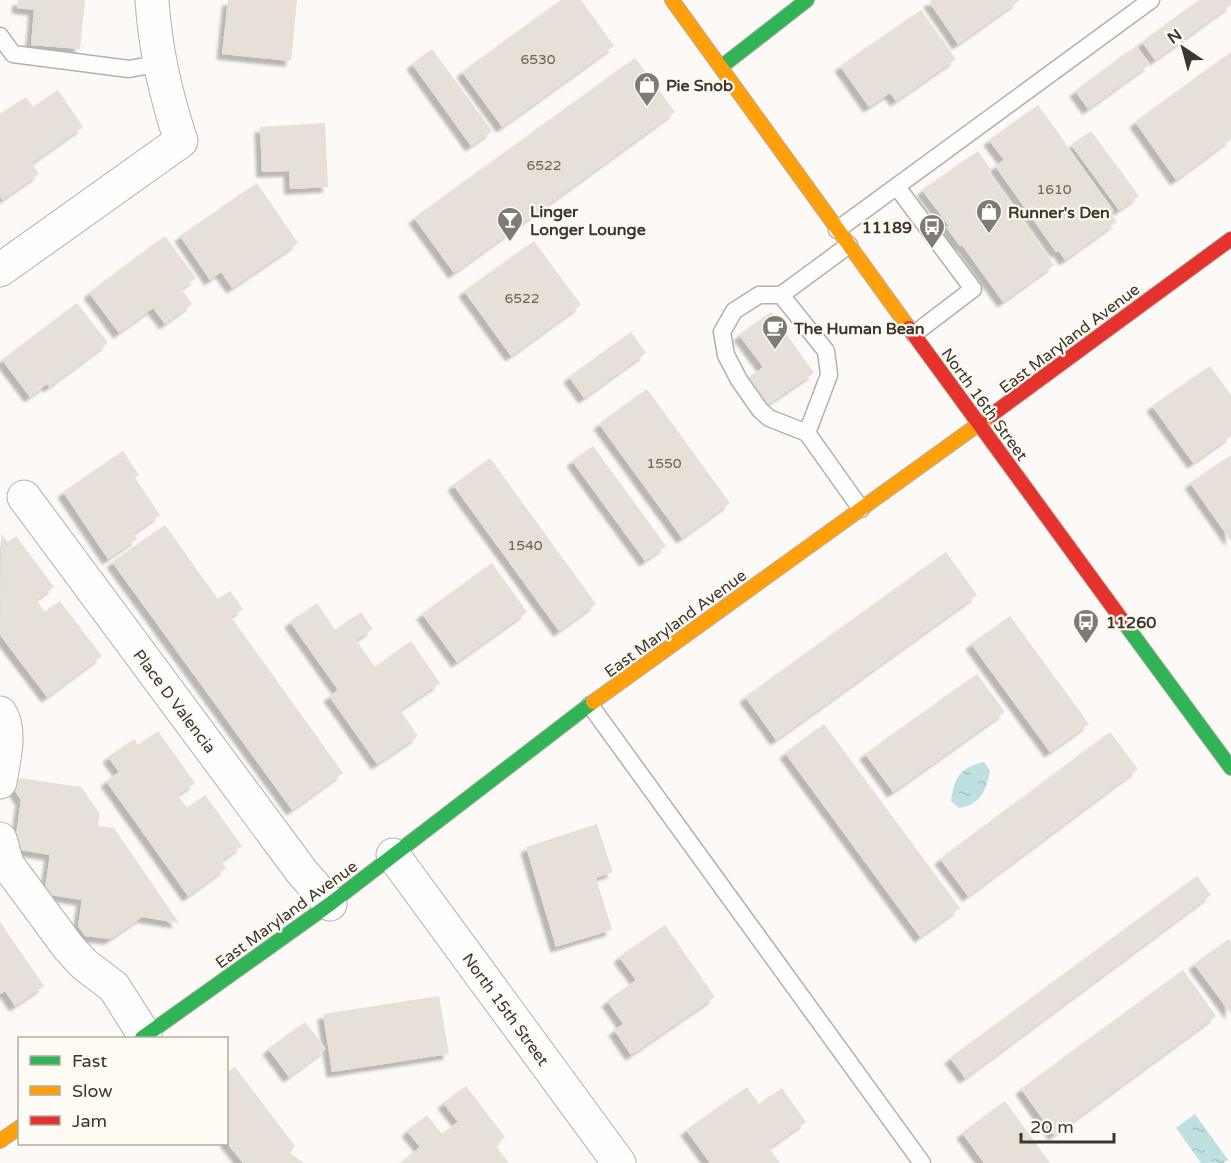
<svg xmlns="http://www.w3.org/2000/svg" width="1231" height="1163" font-family="'Varela Round',sans-serif">
  <style>
    .water { fill: url(#water-ripples) }
    .building { fill: #e6e0d8; filter: url(#shadow) }
    .lines { fill: none; stroke-linecap: round; stroke-linejoin: round }
    .lane-casing { stroke: #b6b0aa; stroke-width: 19 }
    .street-casing { stroke: #b6b0aa; stroke-width: 35 }
    .fast-casing { stroke: #b6b0aa; stroke-width: 16 }
    .slow-casing { stroke: #b6b0aa; stroke-width: 16 }
    .jam-casing { stroke: #b6b0aa; stroke-width: 16 }
    .lane { stroke: #fffefe; stroke-width: 16 }
    .street { stroke: #fffefe; stroke-width: 33 }
    .fast { stroke: #30b455; stroke-width: 14 }
    .slow { stroke: #ff9f0a; stroke-width: 14 }
    .jam { stroke: #e5322d; stroke-width: 14 }
    .labels { text-anchor: middle; stroke-width: 4.5; stroke-linejoin: round; paint-order: stroke }
    .number-label { font-size: 14px; fill: #696157 }
    .poi-label { font-size: 16px; font-weight: bold; fill: #3e362b; stroke: #fefaf4; text-anchor: start }
    .street-label { font-size: 16px; fill: #3e362b; stroke: #fefaf4 }
  </style>
  <defs>
    <pattern id="water-ripples" width="26" height="14" patternUnits="userSpaceOnUse" patternTransform="scale(1.5)"><rect width="26" height="14" fill="#bfe0e1"/><path d="M2 4q2-2 4 0t4 0M15 11q2-2 4 0t4 0" fill="none" stroke="#a5c1c1"/></pattern>
    <filter id="shadow"><feDropShadow dx="-5.5" dy="5.5" stdDeviation="1.5" flood-color="#0004"/></filter>
  </defs>
  <rect width="100%" height="100%" fill="#fcf9f6"/>
  <path class="water" d="M 984,762 L 990,771 C 986,791 980,805 959,808 L 951,801 C 954,778 960,767 984,762 Z
    M 1195,1114 L 1228,1160 L 1223,1163 L 1201,1163 L 1176,1128 Z"/>
  <path class="building" d="M 18,0 L 85,0 L 80,49 L 31,45 L 34,10 L 17,8 Z
    M 228,0 L 297,0 L 291,61 L 222,54 Z
    M 561,0 L 581,0 L 614,46 L 502,127 L 462,72 Z
    M 932,0 L 1020,0 L 958,44 L 929,2 Z
    M 1199,0 L 1231,0 L 1231,5 L 1155,60 L 1142,42 Z
    M 921,10 L 956,59 L 896,101 L 890,93 L 869,107 L 840,66 Z
    M 1136,46 L 1150,64 L 1088,109 L 1075,91 Z
    M 432,49 L 492,131 L 471,146 L 412,64 Z
    M 1231,52 L 1231,139 L 1176,180 L 1135,122 Z
    M 635,58 L 675,112 L 454,273 L 414,218 Z
    M 58,90 L 83,127 L 32,163 L 39,174 L 2,200 L 0,196 L 0,114 L 26,97 L 33,107 Z
    M 1038,105 L 1114,211 L 1111,213 L 1117,222 L 1065,260 L 1059,251 L 1056,252 L 995,166 L 1004,160 L 989,140 Z
    M 325,123 L 328,187 L 290,189 L 289,171 L 262,172 L 260,127 Z
    M 1091,131 L 1139,196 L 1119,210 L 1071,145 Z
    M 978,151 L 991,170 L 988,171 L 1054,265 L 1003,302 L 962,245 L 960,246 L 946,227 L 949,226 L 922,190 Z
    M 257,183 L 298,243 L 232,288 L 221,272 L 210,280 L 180,236 Z
    M 165,236 L 196,278 L 181,289 L 192,304 L 165,324 L 153,308 L 119,333 L 89,293 Z
    M 534,241 L 581,305 L 511,356 L 464,291 Z
    M 77,303 L 108,343 L 49,387 L 47,384 L 30,397 L 2,360 Z
    M 771,312 L 814,373 L 767,405 L 748,378 L 763,367 L 739,335 Z
    M 631,332 L 646,353 L 584,398 L 569,377 Z
    M 1210,366 L 1231,395 L 1231,436 L 1193,463 L 1152,406 Z
    M 647,389 L 730,503 L 682,538 L 599,424 Z
    M 593,446 L 666,546 L 645,561 L 572,461 Z
    M 123,451 L 139,475 L 135,478 L 160,515 L 134,533 L 137,539 L 108,559 L 63,492 Z
    M 1231,455 L 1231,541 L 1190,483 Z
    M 490,458 L 596,604 L 559,631 L 453,485 Z
    M 165,525 L 218,599 L 230,591 L 243,609 L 231,617 L 343,773 L 292,810 L 112,562 Z
    M 1,534 L 8,542 L 16,536 L 54,587 L 36,600 L 45,612 L 60,601 L 102,656 L 47,697 L 0,635 Z
    M 946,552 L 977,595 L 776,740 L 745,697 Z
    M 492,563 L 527,612 L 457,662 L 422,614 Z
    M 317,603 L 335,630 L 361,612 L 373,629 L 356,640 L 375,667 L 411,641 L 440,683 L 400,710 L 418,736 L 377,764 L 329,696 L 338,690 L 290,622 Z
    M 1010,616 L 1089,724 L 1050,752 L 971,644 Z
    M 977,674 L 1005,712 L 893,792 L 865,754 Z
    M 824,724 L 960,908 L 920,937 L 785,753 Z
    M 158,731 L 195,783 L 178,795 L 187,808 L 205,795 L 242,846 L 221,861 L 226,868 L 188,896 L 106,781 L 119,772 L 108,757 L 134,739 L 138,745 Z
    M 1110,732 L 1138,769 L 968,896 L 940,859 Z
    M 5,776 L 81,787 L 100,814 L 98,826 L 114,828 L 179,923 L 142,917 L 110,939 L 85,936 L 78,926 L 82,900 L 44,894 L 50,855 L 14,849 L 21,800 Z
    M 597,824 L 613,872 L 596,878 L 612,930 L 556,947 L 526,847 Z
    M 1197,876 L 1211,895 L 965,1078 L 950,1058 Z
    M 0,922 L 44,986 L 15,1006 L 5,991 L 0,994 Z
    M 665,925 L 715,997 L 631,1055 L 614,1030 L 623,1024 L 607,1001 L 636,980 L 619,957 Z
    M 1229,939 L 1231,943 L 1231,1014 L 1194,964 Z
    M 1183,970 L 1216,1016 L 1054,1135 L 1021,1089 Z
    M 439,996 L 449,1054 L 332,1072 L 323,1014 Z
    M 305,1022 L 326,1049 L 289,1077 L 268,1049 Z
    M 235,1067 L 295,1146 L 290,1153 L 304,1163 L 243,1163 L 226,1142 L 226,1073 Z
    M 466,1086 L 505,1137 L 495,1145 L 509,1163 L 400,1163 L 420,1147 L 407,1131 L 427,1115 L 442,1134 L 458,1122 L 443,1103 Z
    M 747,1087 L 759,1104 L 782,1088 L 806,1122 L 769,1148 L 780,1163 L 710,1163 L 686,1130 Z
    M 1005,1101 L 1050,1163 L 984,1163 L 962,1133 Z"/>
  <g class="lines">
    <defs>
      <path id="lane" d="M 0,36 L 13,54 L 129,69 L 161,63
        M 897,187 L 973,289 L 914,334
        M 837,230 L 1151,0
        M 781,295 L 849,245
        M 807,433 L 829,375 L 826,351 L 781,295 L 759,295 L 734,311 L 722,332 L 726,355 L 739,380 L 760,410 L 769,418 L 807,433 L 861,509
        M 590,705 L 922,1163"/>
      <path id="street" d="M 0,270 L 181,141 C 166,96 155,48 152,0
        M 24,497 L 302,872 L 330,904
        M 0,713 C 12,731 3,762 0,782
        M 0,839 L 7,864 L 69,948 L 85,965 L 114,987 L 145,1036
        M 393,855 L 619,1163"/>
      <path id="fast" d="M 721,67 L 807,0
        M 1125,624 L 1231,768
        M 142,1038 L 330,904 L 593,702"/>
      <path id="slow" d="M 672,0 L 909,328
        M 593,702 L 990,416
        M 0,1141 L 20,1127"/>
      <path id="jam" d="M 909,328 L 1125,624
        M 990,416 L 1231,239"/>
    </defs>
    <use href="#lane" class="lane-casing"/>
    <use href="#street" class="street-casing"/>
    <use href="#fast" class="fast-casing"/>
    <use href="#slow" class="slow-casing"/>
    <use href="#jam" class="jam-casing"/>
    <use href="#lane" class="lane"/>
    <use href="#street" class="street"/>
    <use href="#fast" class="fast"/>
    <use href="#slow" class="slow"/>
    <use href="#jam" class="jam"/>
  </g>
  <defs>
    <symbol id="shop-pin" viewBox="-11 -11 22 30"><path d="M0 17L-7.5 6A9.5 9.5 0 1 1 7.5 6Z" fill="#807a72" stroke="#fefaf4"/><path d="M-5-2.5h2.3a2.7 3.5 0 0 1 5.4 0H5L5.5 6h-11ZM-1.5-2.5h3a1.5 2.3 0 0 0-3 0Z" fill="#fff"/></symbol>
    <symbol id="bar-pin" viewBox="-11 -11 22 30"><path d="M0 17L-7.5 6A9.5 9.5 0 1 1 7.5 6Z" fill="#807a72" stroke="#fefaf4"/><path d="M-6-5H6L.8 .8V4.5H3.5V6h-7V4.5H-.8V.8Z" fill="#fff"/></symbol>
    <symbol id="bus-pin" viewBox="-11 -11 22 30"><path d="M0 17L-7.5 6A9.5 9.5 0 1 1 7.5 6Z" fill="#807a72" stroke="#fefaf4"/><path d="M-5-6H5V4H4V6H2V4H-2V6H-4V4H-5ZM-3.5-4V0h7V-4ZM-3.5 1.2v1.5H-2V1.2ZM2 1.2v1.5H3.5V1.2Z" fill="#fff"/></symbol>
    <symbol id="cafe-pin" viewBox="-11 -11 22 30"><path d="M0 17L-7.5 6A9.5 9.5 0 1 1 7.5 6Z" fill="#807a72" stroke="#fefaf4"/><path d="M-5.5-4.5H6V0H3Q3 3.5 0 3.5H-2.5Q-5.5 3.5-5.5 0ZM3-3.2v2h1.7v-2ZM-6 4.5H4V6H-6Z" fill="#fff"/></symbol>
  </defs>
  <g fill-rule="evenodd">
    <use href="#shop-pin" x="632" y="70" width="30" height="40"/>
    <use href="#shop-pin" x="974" y="197" width="30" height="40"/>
    <use href="#bar-pin" x="495" y="205" width="30" height="40"/>
    <use href="#bus-pin" x="917" y="212" width="30" height="40"/>
    <use href="#cafe-pin" x="760" y="313" width="30" height="40"/>
    <use href="#bus-pin" x="1071" y="607" width="30" height="40"/>
  </g>
  <g class="labels">
    <g class="number-label">
      <text x="538" y="64">6530</text>
      <text x="544" y="170">6522</text>
      <text x="1054" y="194">1610</text>
      <text x="522" y="303">6522</text>
      <text x="664" y="468">1550</text>
      <text x="525" y="550">1540</text>
    </g>
    <g class="poi-label">
      <text x="666" y="91">Pie Snob</text>
      <text x="530" y="217">Linger<tspan x="530" dy="18">Longer Lounge</tspan></text>
      <text x="1008" y="218">Runner's Den</text>
      <text x="912" y="233" text-anchor="end">11189</text>
      <text x="794" y="334">The Human Bean</text>
      <text x="1106" y="628">11260</text>
    </g>
    <g class="street-label">
      <text transform="translate(1069 338) rotate(-37)" y="6">East Maryland Avenue</text>
      <text transform="translate(985 404) rotate(54)" y="6">North 16th Street</text>
      <text transform="translate(675 623) rotate(-36)" y="6">East Maryland Avenue</text>
      <text transform="translate(175 701) rotate(53)" y="6">Place D Valencia</text>
      <text transform="translate(286 914) rotate(-36)" y="6">East Maryland Avenue</text>
      <text transform="translate(506 1009) rotate(54)" y="6">North 15th Street</text>
    </g>
  </g>
  <rect x="18" y="1037" width="210" height="108" fill="#fefaf4" stroke="#b1aca4" stroke-width="1.5"/>
  <rect x="30" y="1056" width="30" height="9" fill="#30b455" stroke="#b1aca4" stroke-width="1.5"/>
  <text x="72" y="1067" font-size="18" fill="#3e362b">Fast</text>
  <rect x="30" y="1086" width="30" height="9" fill="#ff9f0a" stroke="#b1aca4" stroke-width="1.5"/>
  <text x="72" y="1097" font-size="18" fill="#3e362b">Slow</text>
  <rect x="30" y="1116" width="30" height="9" fill="#e5322d" stroke="#b1aca4" stroke-width="1.5"/>
  <text x="72" y="1127" font-size="18" fill="#3e362b">Jam</text>
  <g transform="translate(1183 48) rotate(324)" stroke="#fefaf4" stroke-width="4.5" paint-order="stroke">
  <path d="M0-4.5L10 22L0 15L-10 22Z" fill="#3e362b"/>
  <text y="-9" font-size="16" font-weight="bold" text-anchor="middle" fill="#3e362b">N</text>
  </g>
  <path d="M1021 1133v9h93v-9" fill="none" stroke="#3e362b" stroke-width="3"/>
  <text x="1030" y="1133" font-size="18" fill="#3e362b" stroke="#fefaf4" stroke-width="4.5" paint-order="stroke">20 m</text>
</svg>
